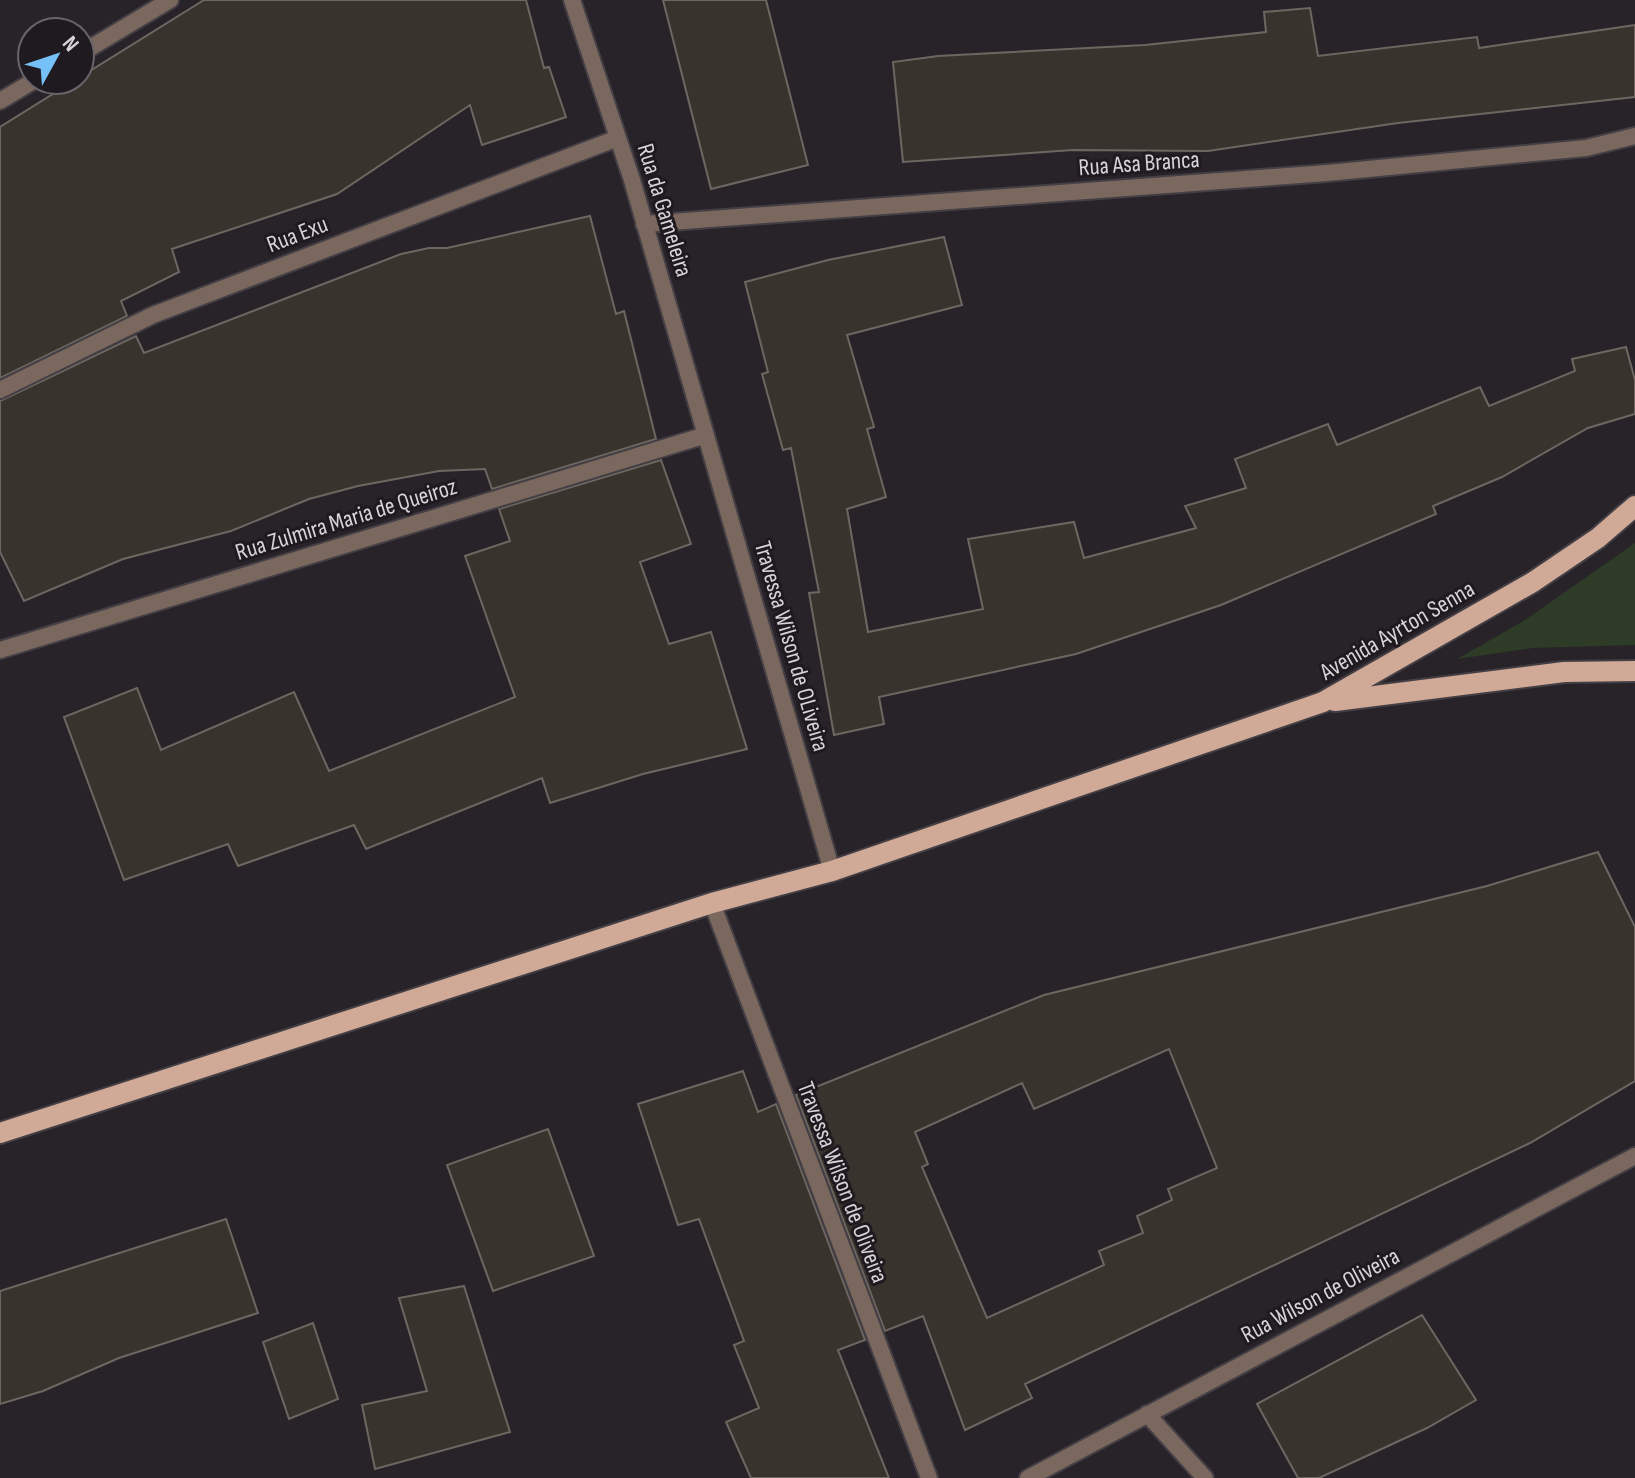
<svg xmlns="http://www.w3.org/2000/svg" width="1635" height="1478" font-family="'Sofia Sans Condensed',sans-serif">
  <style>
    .green { fill: #2d3b27 }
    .building { fill: #39332e; stroke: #6e6761; stroke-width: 2; fill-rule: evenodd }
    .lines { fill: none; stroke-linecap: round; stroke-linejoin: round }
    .street-casing { stroke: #443f44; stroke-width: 20 }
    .primary-casing { stroke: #443f44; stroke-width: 24 }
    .street { stroke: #7a685e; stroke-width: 16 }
    .primary { stroke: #d1aa97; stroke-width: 20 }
    .labels { text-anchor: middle; stroke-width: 6; stroke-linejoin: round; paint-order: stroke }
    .street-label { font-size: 24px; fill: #d7d3d7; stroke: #1f1a1f }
  </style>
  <rect width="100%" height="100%" fill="#282328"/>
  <path class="green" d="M 1635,543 L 1635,645 L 1533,648 L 1457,659 L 1525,620 Z"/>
  <path class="building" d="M 204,0 L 526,0 L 544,68 L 549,67 L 566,117 L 482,145 L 470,105 L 337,194 L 172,249 L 179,272 L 121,301 L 127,316 L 0,378 L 0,127 Z
    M 663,0 L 766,0 L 808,165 L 711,189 Z
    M 1310,8 L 1318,56 L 1477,37 L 1479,48 L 1635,25 L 1635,97 L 1398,123 L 1208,151 L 1073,150 L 903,162 L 893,62 L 938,56 L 1145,45 L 1266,32 L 1264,12 Z
    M 590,216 L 616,314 L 624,311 L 656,439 L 492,489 L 485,469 L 439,471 L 358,486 L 309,499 L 231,531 L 123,559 L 24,601 L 0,552 L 0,401 L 136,336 L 144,353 L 401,254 L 429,248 L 447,248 Z
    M 944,237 L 962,305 L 847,335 L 874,427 L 867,429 L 886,497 L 847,509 L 868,632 L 983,609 L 968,539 L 1074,522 L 1084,558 L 1196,528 L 1185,506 L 1246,488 L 1235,459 L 1328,424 L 1337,445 L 1480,387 L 1489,406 L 1575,371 L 1572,359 L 1626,347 L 1635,380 L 1635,414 L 1588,428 L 1502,477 L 1433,506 L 1436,514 L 1221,605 L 1076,654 L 879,697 L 884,724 L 834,735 L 809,593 L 819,592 L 791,448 L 783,450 L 762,374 L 768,372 L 745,282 L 828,260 Z
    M 661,460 L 691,544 L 640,562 L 669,644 L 711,632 L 747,749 L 643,774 L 550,803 L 542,778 L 366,849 L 354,825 L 238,866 L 228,844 L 124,880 L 64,717 L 137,688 L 161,750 L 294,692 L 329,771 L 515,697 L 465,556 L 510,541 L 499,509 Z
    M 1598,852 L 1635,927 L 1635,1081 L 1530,1143 L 1025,1384 L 1032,1398 L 965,1430 L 923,1316 L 885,1331 L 796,1095 L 1044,995 L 1487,886 ZM 1169,1049 L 1217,1168 L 1168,1189 L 1172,1200 L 1137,1216 L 1143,1233 L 1099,1251 L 1104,1265 L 987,1318 L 922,1167 L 928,1164 L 915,1132 L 1022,1083 L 1034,1109 Z
    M 743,1071 L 758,1112 L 776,1104 L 865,1340 L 838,1350 L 889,1478 L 751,1478 L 726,1422 L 759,1408 L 734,1345 L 744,1341 L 699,1219 L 678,1225 L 638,1104 Z
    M 548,1129 L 594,1256 L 493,1291 L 447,1165 Z
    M 226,1219 L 258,1313 L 119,1358 L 43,1391 L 0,1404 L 0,1291 Z
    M 464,1286 L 510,1432 L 375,1469 L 362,1405 L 427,1391 L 399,1298 Z
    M 1422,1315 L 1476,1400 L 1427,1428 L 1319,1478 L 1298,1478 L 1257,1404 Z
    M 313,1323 L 338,1399 L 289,1419 L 263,1342 Z"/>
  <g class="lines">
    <defs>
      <path id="street" d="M 572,0 L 632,180 L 832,871
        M 80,54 L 170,0
        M 0,101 L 35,80
        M 644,224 L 1327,173 L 1586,148 L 1635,136
        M 0,390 L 153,315 L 618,138
        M 0,650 L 706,435
        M 712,903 L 929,1478
        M 1147,1414 L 1205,1478
        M 1028,1478 L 1635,1156"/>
      <path id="primary" d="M 1335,701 L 1564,672 L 1635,671
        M 0,1133 L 712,903 L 832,871 L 1323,702 L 1533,582 L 1598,538 L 1635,506"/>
    </defs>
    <use href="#street" class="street-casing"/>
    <use href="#primary" class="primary-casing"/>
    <use href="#street" class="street"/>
    <use href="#primary" class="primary"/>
  </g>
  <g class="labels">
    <g class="street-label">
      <text transform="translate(1139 163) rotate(-4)" y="8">Rua Asa Branca</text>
      <text transform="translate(665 210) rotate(73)" y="8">Rua da Gameleira</text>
      <text transform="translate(297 234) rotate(-21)" y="8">Rua Exu</text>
      <text transform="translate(346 519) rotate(-17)" y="8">Rua Zulmira Maria de Queiroz</text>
      <text transform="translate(1397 630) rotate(-30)" y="8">Avenida Ayrton Senna</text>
      <text transform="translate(792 646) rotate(74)" y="8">Travessa Wilson de OLiveira</text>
      <text transform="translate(843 1182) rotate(69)" y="8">Travessa Wilson de Oliveira</text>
      <text transform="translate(1320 1295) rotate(-28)" y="8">Rua Wilson de Oliveira</text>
    </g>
  </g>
  <g transform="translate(56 56) rotate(50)"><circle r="38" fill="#1f1a1f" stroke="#696469" stroke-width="2"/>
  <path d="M0-6L14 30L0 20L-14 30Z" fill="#75c0f6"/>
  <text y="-12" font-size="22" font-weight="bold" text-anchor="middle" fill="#d7d3d7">N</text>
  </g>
</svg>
